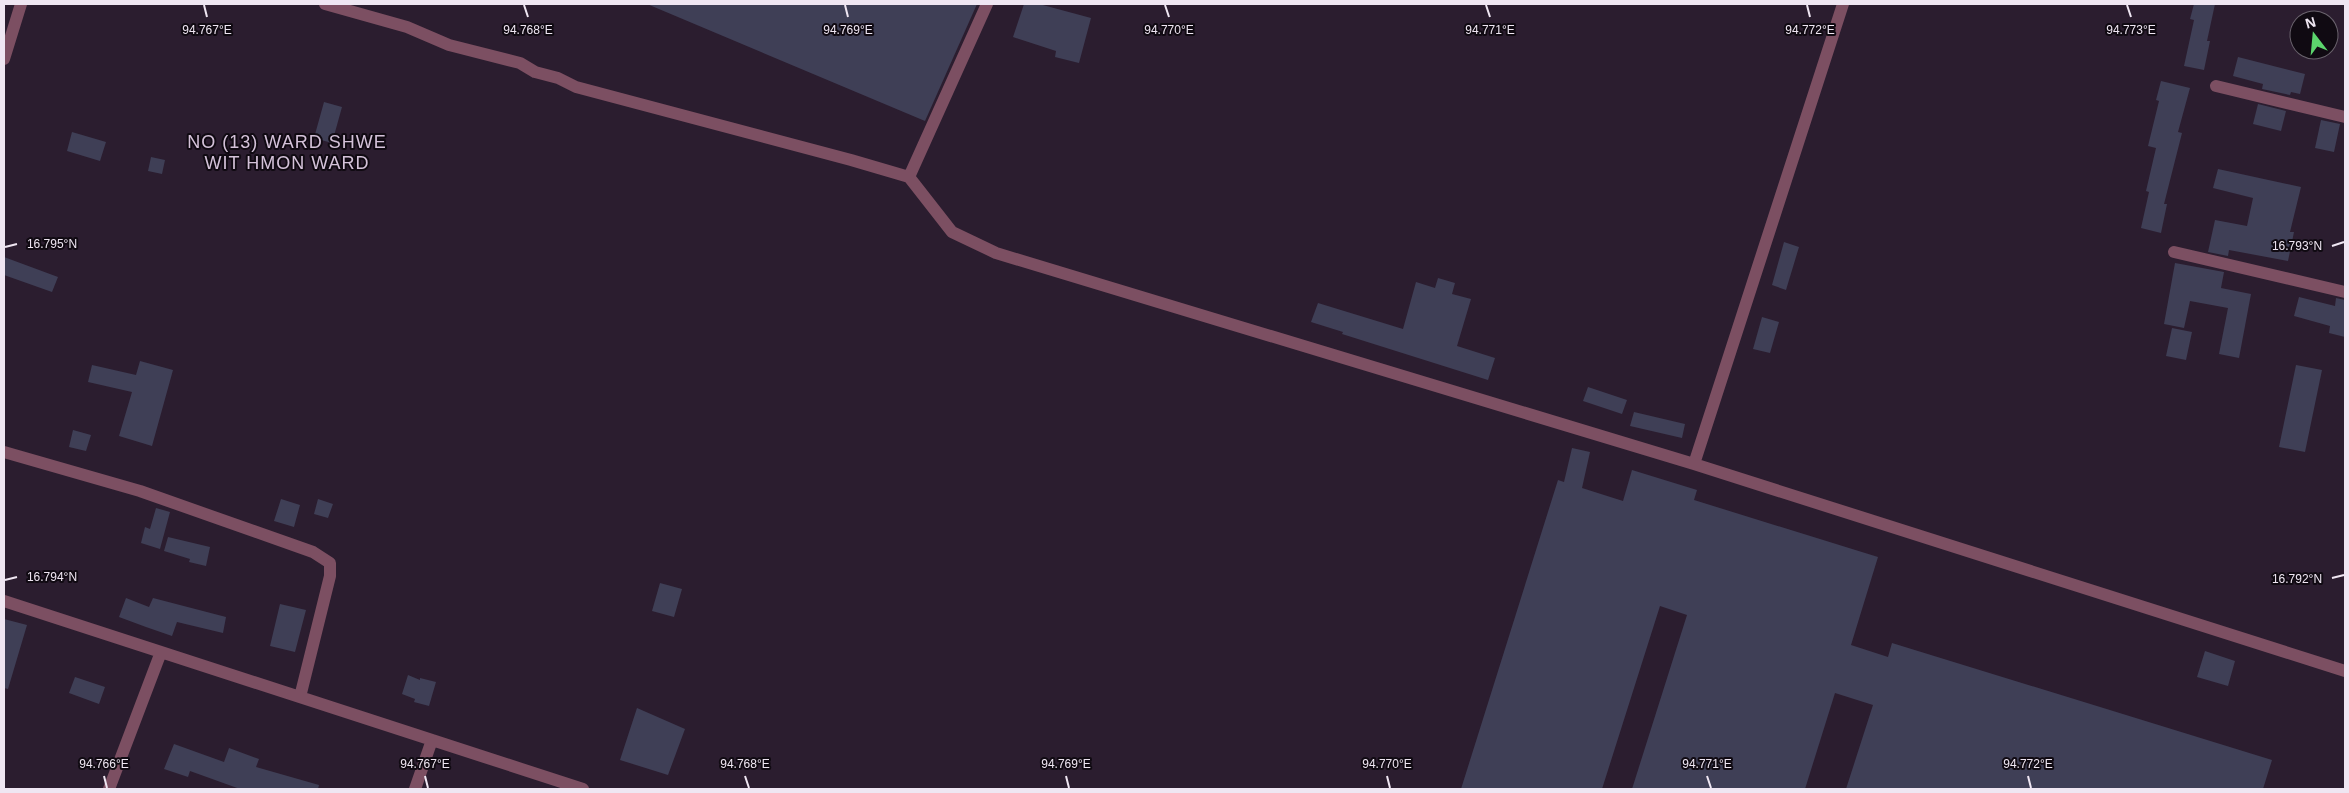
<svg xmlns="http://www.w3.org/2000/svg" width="2349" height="793" font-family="Arial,sans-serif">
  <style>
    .building { fill: #3f3f56 }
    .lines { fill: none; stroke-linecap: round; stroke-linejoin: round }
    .street { stroke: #7c4f62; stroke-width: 12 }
    .ticks { fill: none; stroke: #efe6f2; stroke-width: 2 }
    .labels { text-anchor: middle; stroke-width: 4; stroke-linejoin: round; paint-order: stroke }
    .quarter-label { font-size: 18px; letter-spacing: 1px; fill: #d4c2d9; stroke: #100a12 }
    .ticks-label { font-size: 12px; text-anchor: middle; fill: #efe6f2; stroke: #100a12; stroke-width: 4; stroke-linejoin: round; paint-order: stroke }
  </style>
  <rect width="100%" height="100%" fill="#2b1d2f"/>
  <path class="building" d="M 647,4 L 977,4 L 925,121 Z
    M 1024,4 L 1039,4 L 1091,18 L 1079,63 L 1055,57 L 1056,51 L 1013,37 Z
    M 2194,4 L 2215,4 L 2207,41 L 2210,41 L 2204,70 L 2184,66 L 2194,20 L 2190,19 Z
    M 2238,57 L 2305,74 L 2300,94 L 2291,92 L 2290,95 L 2262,89 L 2263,84 L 2233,76 Z
    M 2161,81 L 2190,88 L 2178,132 L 2182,133 L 2164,204 L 2167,204 L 2161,233 L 2141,228 L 2149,192 L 2146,191 L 2156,148 L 2148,146 L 2159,101 L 2156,100 Z
    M 324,102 L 342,107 L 332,143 L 314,138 Z
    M 2258,104 L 2286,111 L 2281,131 L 2253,124 Z
    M 2321,120 L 2340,124 L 2334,152 L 2315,148 Z
    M 72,132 L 106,142 L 100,161 L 67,151 Z
    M 151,157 L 165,160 L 162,174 L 148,171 Z
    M 2218,169 L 2301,187 L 2290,232 L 2294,232 L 2288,261 L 2229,250 L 2228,256 L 2208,252 L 2215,220 L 2247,226 L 2253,198 L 2213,188 Z
    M 1784,242 L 1799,247 L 1786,290 L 1772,285 Z
    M 4,257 L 58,277 L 52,292 L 4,275 Z
    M 2175,263 L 2224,272 L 2221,288 L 2251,294 L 2239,358 L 2219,354 L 2228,308 L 2190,301 L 2184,328 L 2164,324 Z
    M 1438,278 L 1455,283 L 1452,294 L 1471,299 L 1457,346 L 1495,358 L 1488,380 L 1342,334 L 1343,332 L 1311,322 L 1318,303 L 1403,329 L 1416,282 L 1435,288 Z
    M 2299,297 L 2335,306 L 2336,298 L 2345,300 L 2345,337 L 2329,333 L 2330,326 L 2294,316 Z
    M 1762,317 L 1779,322 L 1770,353 L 1753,349 Z
    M 2172,328 L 2192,332 L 2186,360 L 2166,356 Z
    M 140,361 L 173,370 L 152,446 L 119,436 L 132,392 L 88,382 L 92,365 L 136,375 Z
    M 2296,365 L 2322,370 L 2305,452 L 2279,447 Z
    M 1588,387 L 1627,400 L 1622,414 L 1583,401 Z
    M 1634,412 L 1685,424 L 1682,438 L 1630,426 Z
    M 73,430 L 91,435 L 86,451 L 69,447 Z
    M 1572,448 L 1590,452 L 1582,488 L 1623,501 L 1632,470 L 1697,490 L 1694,500 L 1878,557 L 1851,645 L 1888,657 L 1892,643 L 2272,760 L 2263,789 L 1846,789 L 1873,705 L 1835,693 L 1805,789 L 1632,789 L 1687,615 L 1660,606 L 1602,789 L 1461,789 L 1558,480 L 1564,482 Z
    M 281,499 L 300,505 L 294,527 L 274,521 Z
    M 318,499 L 333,504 L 328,518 L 314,514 Z
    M 156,508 L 170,512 L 160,549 L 141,543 L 145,527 L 150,529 Z
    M 168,537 L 210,547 L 206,566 L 189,562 L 190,559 L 164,551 Z
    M 660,583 L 682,589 L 674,617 L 652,611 Z
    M 126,598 L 149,607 L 153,598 L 226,617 L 223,633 L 177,622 L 172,636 L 146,627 L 119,617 Z
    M 280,604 L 306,610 L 295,652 L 270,646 Z
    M 4,619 L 27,625 L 8,689 L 4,688 Z
    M 2205,651 L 2235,661 L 2228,686 L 2197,677 Z
    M 408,675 L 420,680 L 420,678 L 436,682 L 429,706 L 414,702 L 415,699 L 402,694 Z
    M 75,677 L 105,687 L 99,704 L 69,693 Z
    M 637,708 L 685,729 L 668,775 L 620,760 Z
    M 174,744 L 224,762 L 229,748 L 259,759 L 256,767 L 319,785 L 318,789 L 240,789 L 190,771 L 188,777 L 164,769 Z"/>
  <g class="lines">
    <path class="street" d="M 325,4 L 407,27 L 449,45 L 520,63 L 535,72 L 558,78 L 576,87 L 851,160 L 909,177 L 952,232 L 996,253 L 1694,464 L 2345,671
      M 4,59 L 21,4
      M 2216,86 L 2345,117
      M 909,177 L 987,4
      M 2174,252 L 2345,292
      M 4,452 L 140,491 L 313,552 L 330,563 L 330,576 L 300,697
      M 1694,464 L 1843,4
      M 4,601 L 583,789
      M 109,789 L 161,652
      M 415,789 L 432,740"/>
  </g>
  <path class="ticks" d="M 204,5 L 207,17M 524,5 L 528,17M 845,5 L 848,17M 1165,5 L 1169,17M 1486,5 L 1490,17M 1807,5 L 1810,17M 2127,5 L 2131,17M 2332,246 L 2344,242M 5,247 L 17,244M 2332,578 L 2344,575M 5,580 L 17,577M 104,776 L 107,788M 425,776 L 428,788M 745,776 L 749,788M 1066,776 L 1069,788M 1387,776 L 1390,788M 1707,776 L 1711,788M 2028,776 L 2031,788"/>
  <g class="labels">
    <g class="quarter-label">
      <text x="287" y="148">NO (13) WARD SHWE<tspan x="287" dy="21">WIT HMON WARD</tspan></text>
    </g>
  </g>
  <g class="ticks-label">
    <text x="207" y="34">94.767°E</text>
    <text x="528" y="34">94.768°E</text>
    <text x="848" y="34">94.769°E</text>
    <text x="1169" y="34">94.770°E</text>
    <text x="1490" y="34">94.771°E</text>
    <text x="1810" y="34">94.772°E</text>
    <text x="2131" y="34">94.773°E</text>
    <text x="52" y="248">16.795°N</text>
    <text x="2297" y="250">16.793°N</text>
    <text x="52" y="581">16.794°N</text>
    <text x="2297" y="583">16.792°N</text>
    <text x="104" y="768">94.766°E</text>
    <text x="425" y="768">94.767°E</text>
    <text x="745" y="768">94.768°E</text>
    <text x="1066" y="768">94.769°E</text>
    <text x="1387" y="768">94.770°E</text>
    <text x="1707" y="768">94.771°E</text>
    <text x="2028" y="768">94.772°E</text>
  </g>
  <rect width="2349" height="793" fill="none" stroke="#efe6f2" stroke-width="10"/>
  <g transform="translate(2314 35) rotate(344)"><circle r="24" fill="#100a12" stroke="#69626c"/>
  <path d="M0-4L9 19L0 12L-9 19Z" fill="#5cd56d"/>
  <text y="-8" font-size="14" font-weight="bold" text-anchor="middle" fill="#efe6f2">N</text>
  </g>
</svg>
